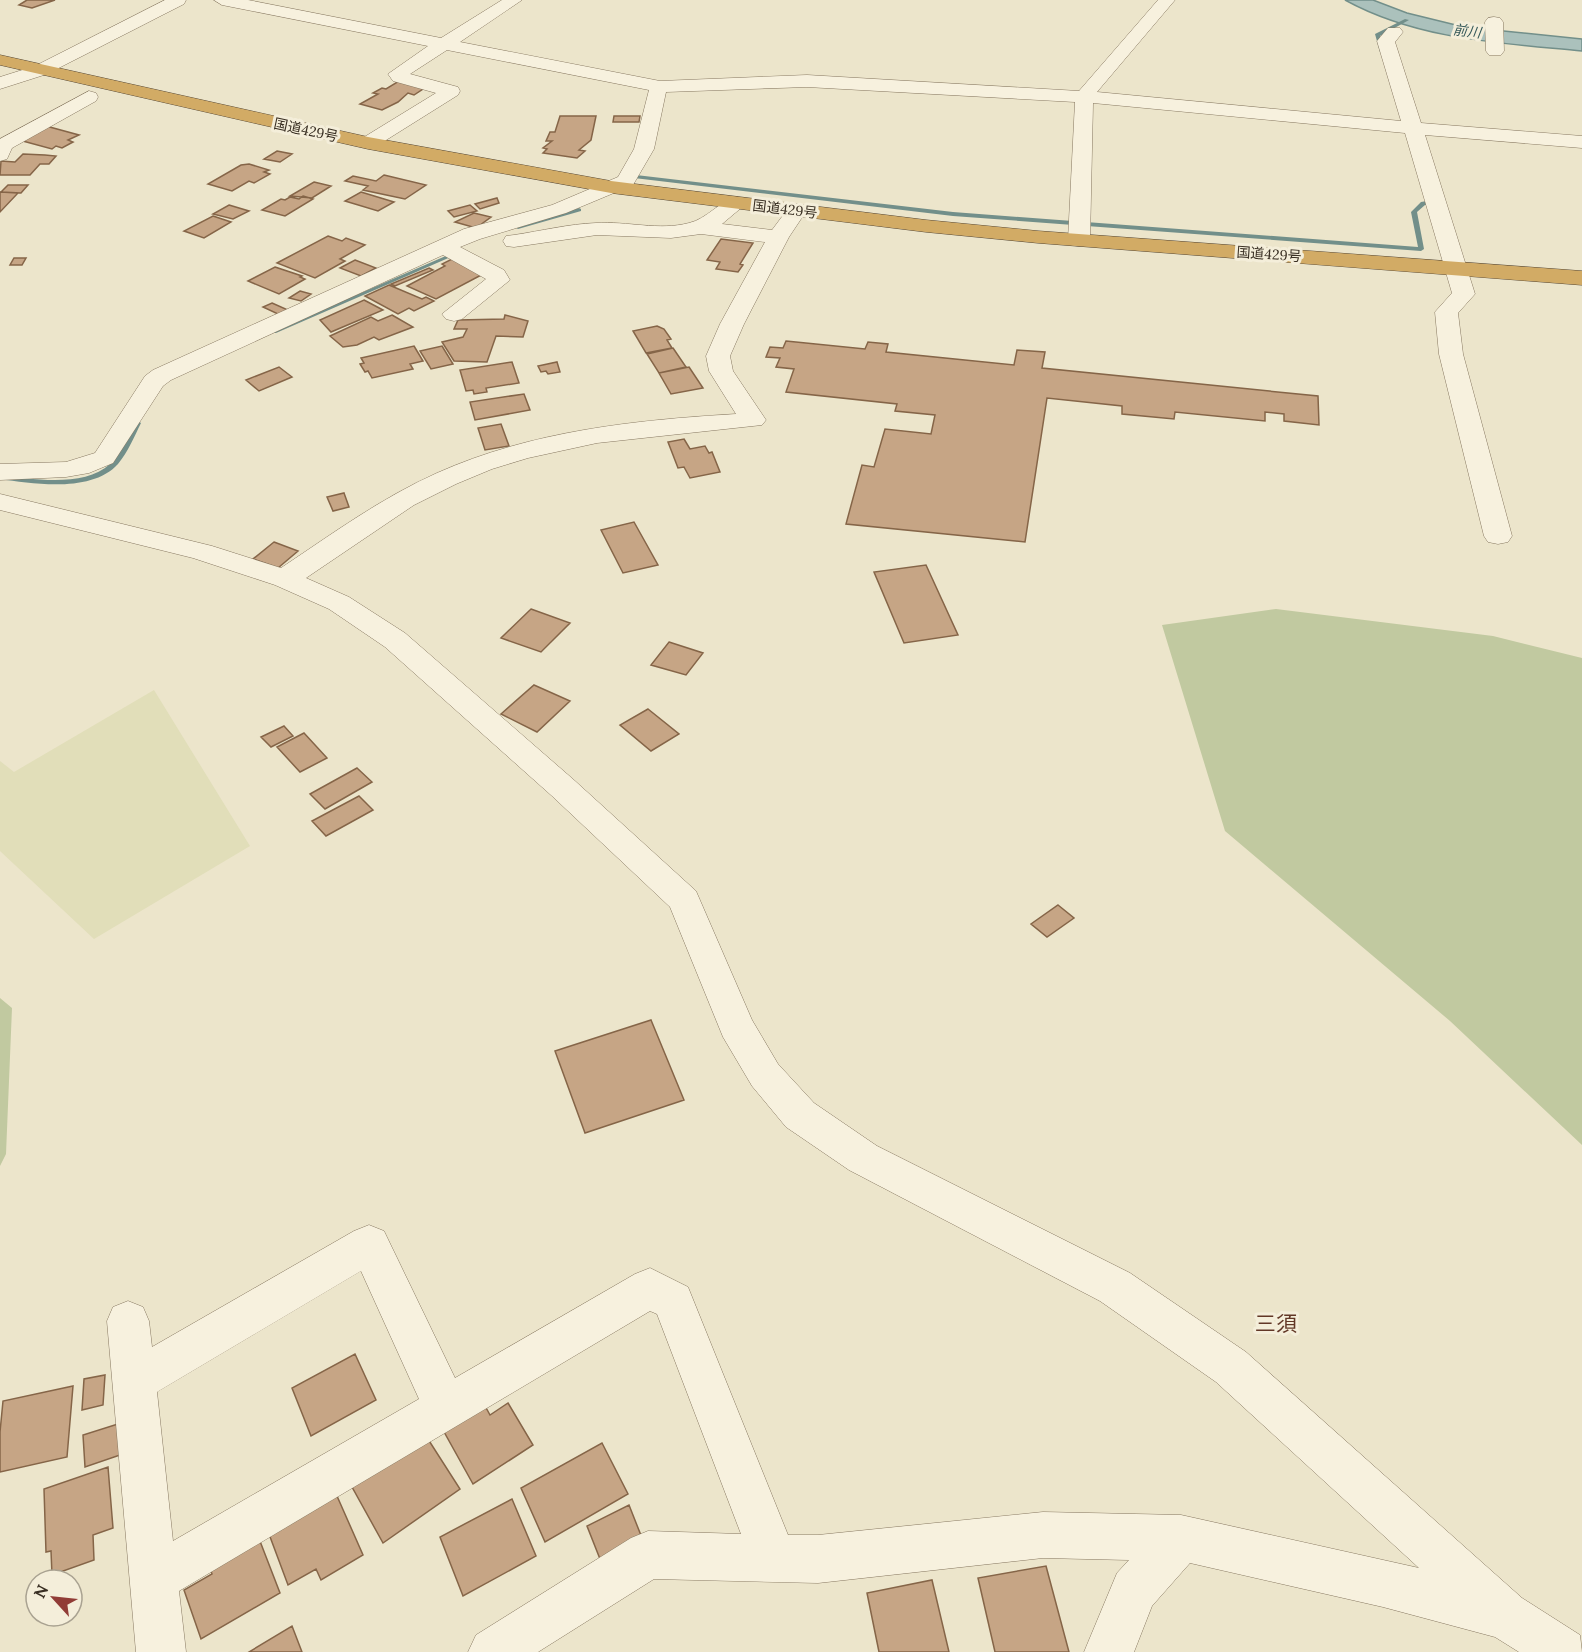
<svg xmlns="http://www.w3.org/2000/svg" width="1582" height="1652" font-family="Lora,'Noto Sans JP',serif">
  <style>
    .farmland { fill: #e1deb9 }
    .green { fill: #c1c9a0 }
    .water { fill: #abc1bc; stroke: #728f8a; stroke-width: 1.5 }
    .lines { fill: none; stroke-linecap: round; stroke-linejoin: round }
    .stream { fill: #728f8a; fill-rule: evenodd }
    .building { fill: #c6a585; stroke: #856548; stroke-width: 1.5 }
    .minor-casing { stroke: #877861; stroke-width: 1 }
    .highway-casing { stroke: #564734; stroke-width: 1 }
    .minor { fill: #f7f1de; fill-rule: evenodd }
    .highway { fill: #d2ab65; fill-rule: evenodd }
    .labels { text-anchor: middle; stroke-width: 6; stroke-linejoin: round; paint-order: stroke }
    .far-water-label { font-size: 14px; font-style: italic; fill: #335758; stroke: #f4eeda }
    .far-street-label { font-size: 14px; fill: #392f23; stroke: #f4eeda }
    .near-quarter-label { font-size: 21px; fill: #623726; stroke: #f4eeda }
  </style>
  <rect width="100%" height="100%" fill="#ece5cb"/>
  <path class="farmland" d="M 154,690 L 250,846 L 94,939 L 0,851 L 0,761 L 14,772 Z"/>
  <path class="green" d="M 1276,609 L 1493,636 L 1582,658 L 1582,1145 L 1450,1021 L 1225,831 L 1162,625 Z
    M 0,998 L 12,1008 L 6,1154 L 0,1166 Z"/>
  <path class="water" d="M 1345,0 L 1373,0 L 1407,13 L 1464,27 L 1582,39 L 1582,51 C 1501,43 1418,40 1345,0 Z"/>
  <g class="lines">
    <path class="stream" d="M 1405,19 L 1409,20 L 1380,36 L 1384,51 L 1380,52 L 1375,34 Z
      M 636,175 L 953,212 L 1418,247 L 1411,212 L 1421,202 L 1427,201 L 1425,194 L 1429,194 L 1433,203 L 1425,205 L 1417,212 L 1424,249 L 1421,251 L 953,216 L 634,178 L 633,177 Z
      M 579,208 L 581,209 L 581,211 L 518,229 L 515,227 Z
      M 448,255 L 453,256 L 276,333 L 271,332 Z
      M 138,421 L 141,423 C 134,437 128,452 118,464 C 92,493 34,484 0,479 L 0,475 C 32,479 84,488 110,464 C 121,453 127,436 135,423 Z"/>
  </g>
  <path class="building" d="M 27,0 L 55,0 L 32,8 L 19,5 Z
    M 399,81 L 426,87 L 414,95 L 408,93 L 398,102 L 382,110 L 360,104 L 378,94 L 373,93 L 382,88 L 386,89 Z
    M 560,116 L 596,116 L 591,140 L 579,150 L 585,151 L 577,158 L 543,153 L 547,149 L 543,148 L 552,141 L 546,141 L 550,132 L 555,132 Z
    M 614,116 L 640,116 L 639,122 L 613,122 Z
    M 46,126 L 79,135 L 68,140 L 73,142 L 62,148 L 56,146 L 52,149 L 19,140 Z
    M 277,151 L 292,154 L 280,162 L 264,159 Z
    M 23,154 L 45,155 L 56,156 L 49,164 L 40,164 L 30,175 L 0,175 L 1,161 L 15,162 Z
    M 249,164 L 269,170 L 264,172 L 270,174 L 254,183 L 249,181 L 232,191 L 208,184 L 241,165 Z
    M 384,175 L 426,185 L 405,199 L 363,190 L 368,186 L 345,181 L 353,176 L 376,181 Z
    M 314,182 L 331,186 L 312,198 L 290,196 Z
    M 8,185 L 28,185 L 21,193 L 1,192 Z
    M 0,192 L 18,193 L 0,212 Z
    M 361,192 L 394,202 L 378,211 L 345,201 Z
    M 303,196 L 313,199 L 285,216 L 262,210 L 281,199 L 285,200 L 290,197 L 299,199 Z
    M 497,198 L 499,203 L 480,209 L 475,204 Z
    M 229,205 L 249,211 L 233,219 L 213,214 Z
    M 470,205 L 477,211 L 454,217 L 448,211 Z
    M 474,213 L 491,217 L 476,228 L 455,222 Z
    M 213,216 L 231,222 L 204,238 L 184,231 Z
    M 328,236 L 342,241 L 346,238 L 365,245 L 340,259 L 345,261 L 315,278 L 277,263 Z
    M 721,239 L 753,243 L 740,264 L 743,265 L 738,272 L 716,269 L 720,262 L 707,260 Z
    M 14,258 L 26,258 L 22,265 L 10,265 Z
    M 452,259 L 485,273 L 436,299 L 407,286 L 445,266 L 442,264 Z
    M 355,260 L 376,268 L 361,276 L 340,268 Z
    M 275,267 L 302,276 L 300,277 L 305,279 L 279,294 L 248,281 Z
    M 429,268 L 433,270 L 395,286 L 391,284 Z
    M 389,285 L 422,299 L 426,297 L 434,301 L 414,311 L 409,308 L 398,314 L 365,296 Z
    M 300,291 L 311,294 L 301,301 L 289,298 Z
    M 364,300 L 383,310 L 331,332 L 320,320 Z
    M 272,303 L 288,310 L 280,315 L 263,307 Z
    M 392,315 L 413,327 L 379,340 L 374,337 L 357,345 L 343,347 L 330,336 L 371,317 L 378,321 Z
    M 505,315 L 528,321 L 523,337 L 496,336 L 487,362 L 454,361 L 442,342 L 463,337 L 467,329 L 454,329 L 458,320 L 504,319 Z
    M 657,326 L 664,329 L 671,339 L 667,340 L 672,348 L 646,353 L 633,331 Z
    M 786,341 L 865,349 L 868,342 L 888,344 L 886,352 L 1014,365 L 1017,350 L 1045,352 L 1042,368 L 1318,396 L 1319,425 L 1284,421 L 1284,414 L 1265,412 L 1265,421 L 1175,412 L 1174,419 L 1122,414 L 1122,406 L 1047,398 L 1025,542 L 846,524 L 862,465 L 874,467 L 885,429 L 931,434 L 935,415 L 895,411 L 897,404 L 786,392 L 794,369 L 776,367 L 780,358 L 766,357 L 770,347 L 783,348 Z
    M 414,346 L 423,361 L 410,364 L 413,369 L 372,378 L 368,371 L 365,372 L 360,364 L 364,363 L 361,358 Z
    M 442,346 L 453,364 L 431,369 L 420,351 Z
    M 673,348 L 686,367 L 659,373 L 647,354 Z
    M 512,362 L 519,383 L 486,388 L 487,392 L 474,394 L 473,390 L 466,391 L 460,370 Z
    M 557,362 L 560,372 L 548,374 L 546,371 L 541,372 L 538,366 Z
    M 279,367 L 292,377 L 259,391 L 246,380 Z
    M 689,367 L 703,388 L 671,394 L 659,373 Z
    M 524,394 L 530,410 L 475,420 L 470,402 Z
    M 501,424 L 509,446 L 485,450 L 478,428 Z
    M 684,439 L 690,449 L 705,446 L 709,453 L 712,452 L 720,472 L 690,478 L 684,467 L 678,468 L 668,442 Z
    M 344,493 L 349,507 L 333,511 L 327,497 Z
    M 634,522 L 658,565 L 623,573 L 601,530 Z
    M 274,542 L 298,551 L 278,568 L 253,559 Z
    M 926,565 L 958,635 L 904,643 L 874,572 Z
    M 531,609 L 570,623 L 541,652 L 501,638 Z
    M 669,642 L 703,653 L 686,675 L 651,665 Z
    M 534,685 L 570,701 L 537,732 L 501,714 Z
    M 648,709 L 679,734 L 651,751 L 620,725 Z
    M 284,726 L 293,736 L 271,747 L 261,737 Z
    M 304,733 L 327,758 L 300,772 L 277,747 Z
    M 357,768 L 372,782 L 325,809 L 310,794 Z
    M 359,796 L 373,810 L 326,836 L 312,821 Z
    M 1058,905 L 1074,918 L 1047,937 L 1031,924 Z
    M 651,1020 L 684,1100 L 585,1133 L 555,1051 Z
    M 355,1354 L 376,1400 L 311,1436 L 292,1388 Z
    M 105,1375 L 103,1405 L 82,1410 L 84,1379 Z
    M 73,1386 L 67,1457 L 0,1472 L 0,1432 L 3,1401 Z
    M 508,1403 L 533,1445 L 473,1484 L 443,1430 L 484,1404 L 490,1415 Z
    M 121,1423 L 123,1454 L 85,1467 L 83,1435 Z
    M 426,1436 L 460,1489 L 383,1543 L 352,1487 Z
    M 602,1443 L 628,1494 L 545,1542 L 521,1488 Z
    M 108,1467 L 113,1528 L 93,1535 L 94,1560 L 52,1575 L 51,1551 L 46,1552 L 44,1489 Z
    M 337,1496 L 363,1555 L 321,1580 L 316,1569 L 288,1585 L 269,1534 Z
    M 512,1499 L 536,1556 L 463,1596 L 440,1537 Z
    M 629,1505 L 642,1538 L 600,1559 L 587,1526 Z
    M 258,1536 L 280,1593 L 201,1639 L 184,1590 L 212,1574 L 208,1564 Z
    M 1046,1566 L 1069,1652 L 995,1652 L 978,1578 Z
    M 932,1580 L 949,1652 L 879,1652 L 867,1593 Z
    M 292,1626 L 302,1652 L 249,1652 Z"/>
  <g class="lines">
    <defs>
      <path id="minor" d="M 165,0 L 186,0 L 184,4 L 47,74 L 0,89 L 0,77 L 35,66 Z
        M 214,0 L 248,0 L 441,38 L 502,0 L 522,0 L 460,42 L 660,81 L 807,75 L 1079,91 L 1158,0 L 1175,0 L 1097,92 L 1401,121 L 1377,41 L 1388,28 L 1400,28 L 1403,32 L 1395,42 L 1421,123 L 1582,136 L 1582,148 L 1425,135 L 1475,294 L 1458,313 L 1463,354 L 1512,536 L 1508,542 L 1498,544 L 1488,542 L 1484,536 L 1439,354 L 1435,312 L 1452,293 L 1405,133 L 1093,103 L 1090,240 L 1087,245 L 1079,246 L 1071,245 L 1068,240 L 1075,102 L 807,87 L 666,92 L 654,149 L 633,185 L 566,213 L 480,239 L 460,247 L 504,270 L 510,280 L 462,319 L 454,321 L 446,319 L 442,314 L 486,279 L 443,255 L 171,380 L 163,386 L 113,463 L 89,473 L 66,477 L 0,480 L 0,464 L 66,462 L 95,453 L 145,376 L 153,370 L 464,229 L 552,205 L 618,177 L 634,149 L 649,90 L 447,50 L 410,74 L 458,87 L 460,91 L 458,95 L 375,147 L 361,147 L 358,143 L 361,139 L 436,93 L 393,81 L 388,74 L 428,46 L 222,5 Z
        M 1494,17 L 1500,18 L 1503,22 L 1504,51 L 1501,55 L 1489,55 L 1486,51 L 1485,22 L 1488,18 Z
        M 89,91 L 96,93 L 98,97 L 96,101 L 12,148 L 7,159 L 0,161 L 0,139 Z
        M 737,197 L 744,199 L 747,203 L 722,224 L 772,230 L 790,206 L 797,204 L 804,206 L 807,210 L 789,237 L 744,324 L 730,356 L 733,371 L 766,420 L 762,425 L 597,443 L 528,458 L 492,469 L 456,484 L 414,505 L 306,578 L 349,597 L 405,633 L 574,780 L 696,891 L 752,1020 L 778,1064 L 814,1103 L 877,1146 L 1130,1273 L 1246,1352 L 1522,1598 L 1580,1635 L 1582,1652 L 1519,1652 L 1495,1637 L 1383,1607 L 1190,1563 L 1152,1606 L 1134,1652 L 1084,1652 L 1117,1573 L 1129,1560 L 1043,1558 L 818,1583 L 654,1579 L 538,1652 L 468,1652 L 476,1635 L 631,1538 L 648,1531 L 741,1534 L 657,1314 L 650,1311 L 179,1591 L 186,1652 L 136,1652 L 107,1321 L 113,1307 L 128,1301 L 143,1307 L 149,1321 L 152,1347 L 354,1231 L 369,1225 L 384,1231 L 455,1378 L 635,1274 L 650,1268 L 688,1287 L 788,1535 L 818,1535 L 1043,1512 L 1181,1515 L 1419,1568 L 1216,1382 L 1100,1301 L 849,1170 L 786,1127 L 752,1086 L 723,1037 L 670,907 L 552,796 L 385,647 L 329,609 L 275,585 L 193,558 L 0,510 L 0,494 L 212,546 L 281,568 C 332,534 381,498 437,473 C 531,431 635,420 736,414 L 709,371 L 706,356 L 720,324 L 765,242 L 701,234 L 671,238 L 597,235 L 514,247 L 506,246 L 503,241 L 506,236 L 514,235 C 541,231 569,224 596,223 C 627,221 659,231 689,223 C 707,219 719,201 737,197 ZM 361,1271 L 419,1399 L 173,1541 L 157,1392 Z"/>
      <path id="highway" d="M 0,55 L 368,137 L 611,181 L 926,220 L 1038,231 L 1582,271 L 1582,285 L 1038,243 L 926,232 L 611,193 L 368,149 L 0,65 Z"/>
    </defs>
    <use href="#minor" class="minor-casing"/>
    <use href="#highway" class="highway-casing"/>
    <use href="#minor" class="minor"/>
    <use href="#highway" class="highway"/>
  </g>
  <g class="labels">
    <g class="far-water-label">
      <text transform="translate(1467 31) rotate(7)" y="5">前川</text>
    </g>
    <g class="far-street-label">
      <text transform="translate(306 130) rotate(12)" y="5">国道429号</text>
      <text transform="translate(785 209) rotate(7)" y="5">国道429号</text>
      <text transform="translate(1269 254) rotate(4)" y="5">国道429号</text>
    </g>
    <g class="near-quarter-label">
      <text x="1276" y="1331">三須</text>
    </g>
  </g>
  <g transform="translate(54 1598) rotate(297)"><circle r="28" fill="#f4eeda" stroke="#a9a291" stroke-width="1.5"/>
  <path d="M0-4.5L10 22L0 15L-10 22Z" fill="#913c36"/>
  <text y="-9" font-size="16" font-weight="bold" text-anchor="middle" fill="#392f23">N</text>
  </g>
</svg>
